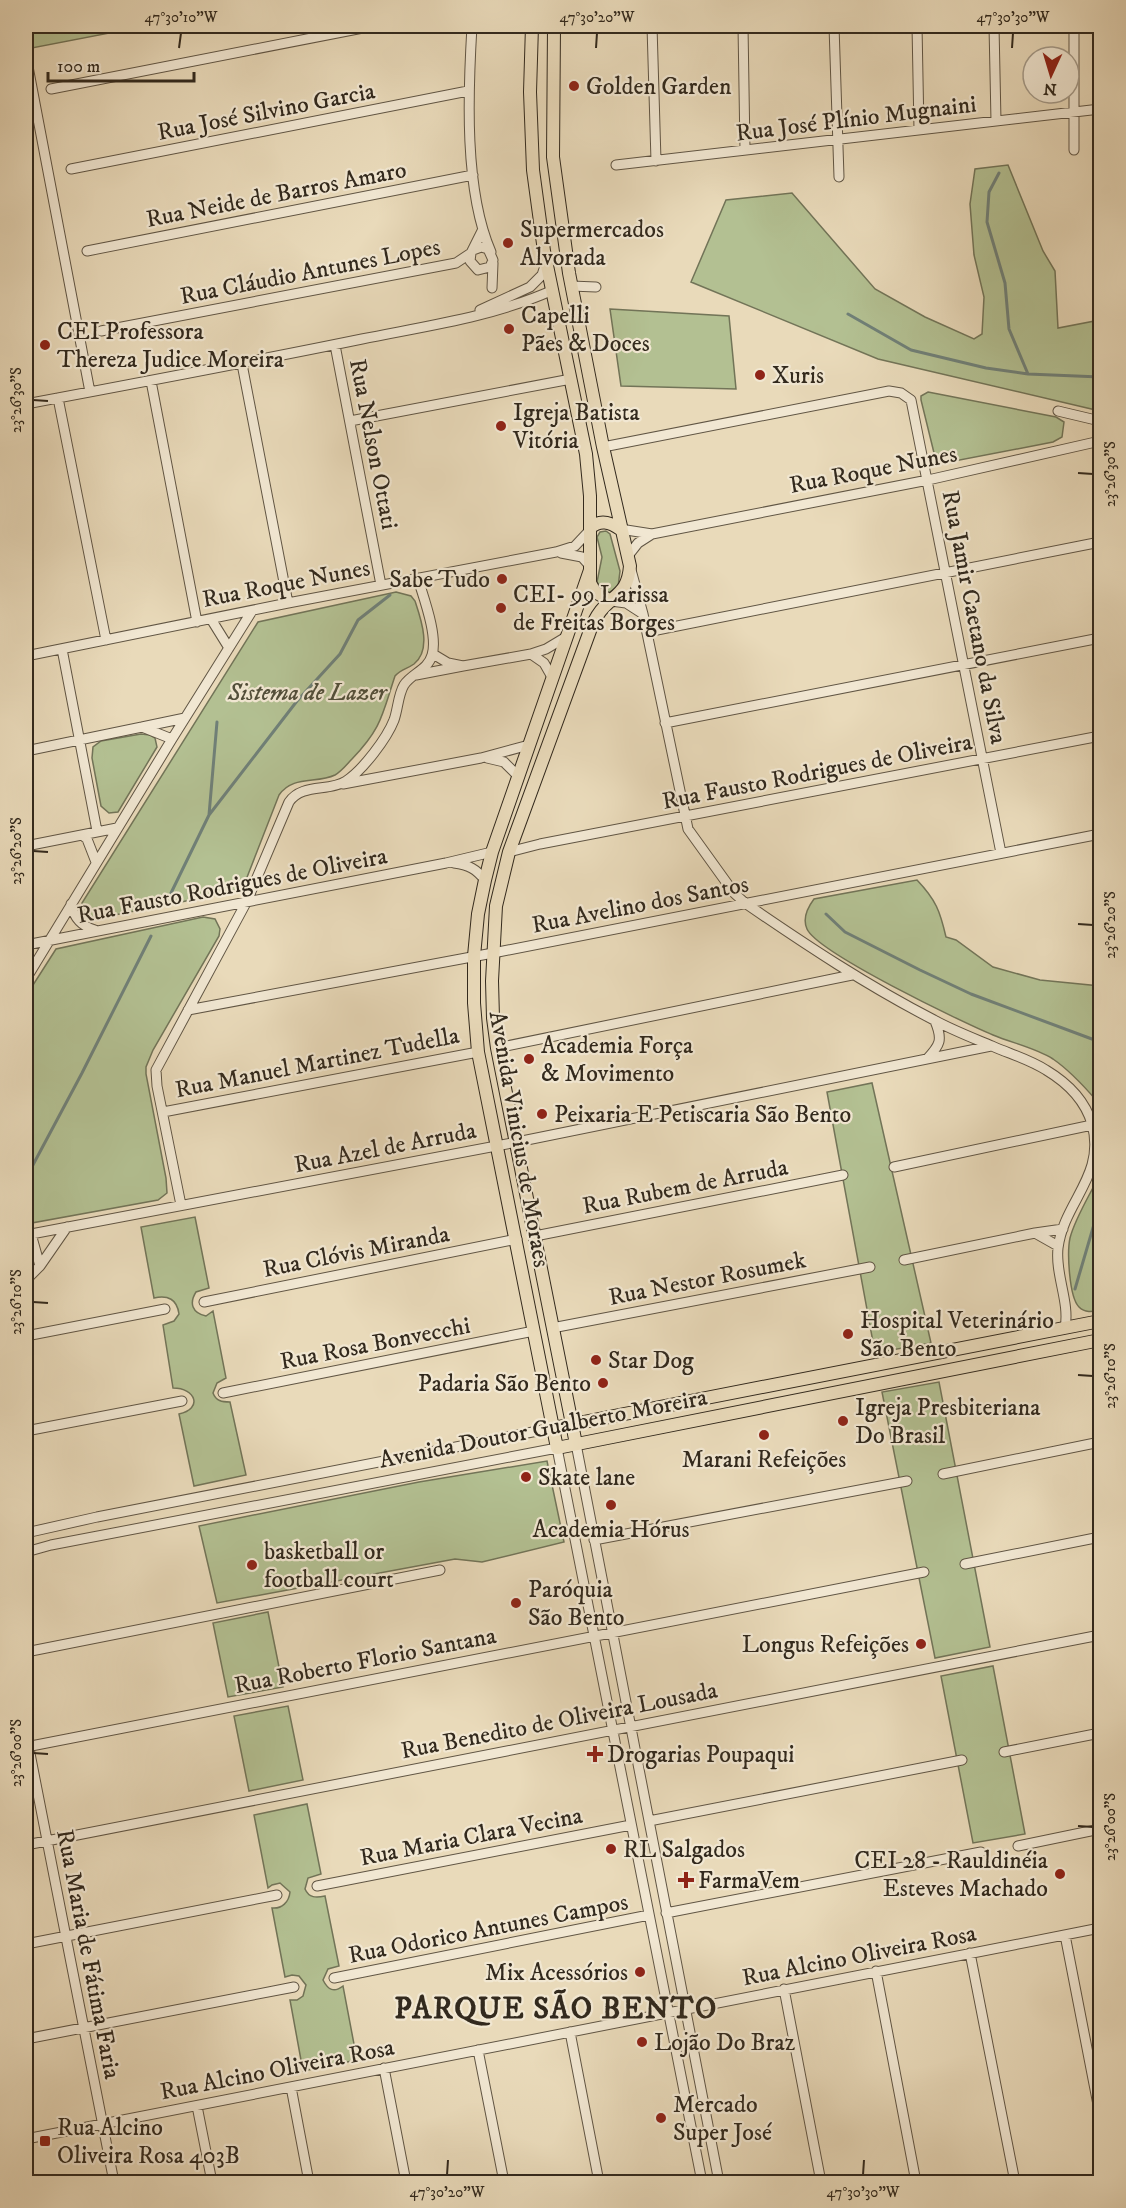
<svg xmlns="http://www.w3.org/2000/svg" width="1126" height="2208" font-family="'IM FELL DW Pica',serif">
  <style>
    .green { fill: #b3c092; stroke: #727458; stroke-width: 1.5 }
    .lines { fill: none; stroke-linecap: round; stroke-linejoin: round }
    .stream { stroke: #708078; stroke-width: 3 }
    .minor-casing { stroke: #605544; stroke-width: 11 }
    .major-casing { stroke: #32291d; stroke-width: 14 }
    .minor { stroke: #f1e7d2; stroke-width: 9 }
    .major { stroke: #e9daba; stroke-width: 12 }
    .ticks { fill: none; stroke: #32291d; stroke-width: 2 }
    .poi-dot { fill: #8f2418; stroke: #f1e7d2; stroke-width: 2 }
    .labels { text-anchor: middle; stroke-width: 4.5; stroke-linejoin: round; paint-order: stroke }
    .poi-label { font-size: 24px; fill: #32291d; stroke: #f1e7d2; text-anchor: start }
    .street-label { font-size: 24px; fill: #32291d; stroke: #f1e7d2 }
    .park-label { font-size: 24px; font-style: italic; fill: #524f3a; stroke: #f1e7d2 }
    .district-label { font-size: 30px; font-weight: bold; letter-spacing: 1.5px; fill: #32291d; stroke: #f1e7d2 }
    .neatline { fill: none; stroke: #32291d; stroke-width: 2 }
    .ticks-label { font-size: 15px; text-anchor: middle; fill: #32291d }
  </style>
  <rect width="100%" height="100%" fill="#e9daba"/>
  <filter id="stains"><feTurbulence type="fractalNoise" baseFrequency=".00333" numOctaves="4"/><feColorMatrix values="0 0 0 0 .2 0 0 0 0 .09 0 0 0 0 .02 0 0 0 .5 -.17"/></filter>
  <radialGradient id="worn" r=".72"><stop offset=".6" stop-color="#630" stop-opacity="0"/><stop offset="1" stop-color="#630" stop-opacity=".3"/></radialGradient>
  <path class="green" d="M 26,26 L 119,26 L 120,31 L 32,48 L 30,41 L 26,44 Z
    M 1008,165 L 1043,251 L 1055,271 L 1058,328 L 1100,320 L 1100,411 L 878,359 L 691,282 L 726,200 L 792,193 L 875,289 L 925,317 L 974,339 L 982,334 L 984,297 L 974,255 L 970,204 L 975,169 Z
    M 610,309 L 729,316 L 736,389 L 621,386 Z
    M 928,392 L 1056,417 L 1064,422 L 1062,437 L 1053,442 L 939,464 L 936,461 L 921,400 L 921,396 Z
    M 606,531 L 610,534 L 620,571 L 618,587 L 610,592 L 603,592 L 597,582 L 602,557 L 597,537 L 600,532 Z
    M 396,592 L 411,596 L 415,601 C 421,619 432,650 414,664 C 407,669 401,669 395,676 C 382,715 382,728 352,759 C 347,764 342,771 335,775 C 316,784 293,775 279,795 L 244,885 L 232,892 L 99,918 C 89,917 81,914 82,903 L 258,622 Z
    M 141,734 L 150,735 L 155,738 L 157,747 L 118,812 L 109,813 L 101,806 L 92,758 L 93,747 L 101,741 Z
    M 917,880 C 936,900 940,911 946,937 L 956,940 L 993,967 L 1040,980 L 1100,986 L 1100,1100 L 1096,1100 C 1083,1085 1069,1070 1053,1059 C 1036,1048 1012,1043 993,1035 C 962,1022 818,953 807,929 C 802,918 808,907 814,899 Z
    M 203,917 L 215,919 L 220,929 L 219,936 L 153,1050 L 146,1067 L 146,1074 L 166,1178 L 167,1193 L 158,1200 L 26,1224 L 26,996 L 56,949 Z
    M 872,1083 L 931,1343 L 875,1353 L 827,1092 Z
    M 1100,1174 L 1100,1310 C 1092,1312 1085,1313 1079,1307 C 1069,1297 1067,1252 1070,1238 C 1075,1218 1091,1193 1100,1174 Z
    M 195,1217 L 209,1288 L 196,1292 C 189,1303 192,1313 206,1316 L 213,1311 L 226,1378 L 217,1383 L 213,1393 C 216,1401 222,1402 230,1402 L 246,1475 L 194,1486 L 179,1414 C 203,1409 196,1388 173,1388 L 163,1325 L 174,1321 L 179,1314 C 177,1299 168,1295 154,1298 L 141,1227 Z
    M 939,1382 L 990,1647 L 935,1658 L 882,1392 Z
    M 547,1461 L 564,1542 L 482,1562 L 455,1559 L 217,1603 L 199,1526 L 419,1482 Z
    M 268,1612 L 283,1687 L 228,1697 L 213,1623 Z
    M 993,1666 L 1025,1834 L 973,1843 L 941,1676 Z
    M 288,1706 L 303,1780 L 249,1791 L 234,1716 Z
    M 307,1804 L 321,1874 L 308,1878 L 305,1889 C 309,1898 316,1898 325,1896 L 339,1966 L 328,1969 L 323,1980 C 328,1990 334,1993 343,1986 L 357,2060 L 303,2071 L 290,2000 L 297,2000 L 303,1996 L 306,1985 L 299,1976 L 292,1975 L 285,1977 L 272,1908 C 282,1909 289,1902 290,1892 L 280,1883 L 272,1885 L 268,1888 L 254,1815 Z"/>
  <g class="lines">
    <path class="stream" d="M 999,173 L 989,192 L 987,222 L 1005,283 L 1009,329 L 1028,374
      M 848,314 L 911,350 L 986,368 L 1028,374 L 1100,377
      M 209,815 L 217,722
      M 171,893 L 209,815 L 297,701 L 340,654 L 358,620 L 390,595
      M 826,914 L 845,932 L 920,970 L 971,994 L 1100,1042
      M 26,1178 L 82,1073 L 151,936
      M 1075,1289 L 1100,1204"/>
    <defs>
      <path id="minor" d="M 472,26 C 468,93 464,190 491,252
        M 652,26 L 656,161
        M 743,26 L 745,150
        M 834,26 L 839,177
        M 917,26 L 919,130
        M 994,26 L 996,121
        M 26,56 L 90,392
        M 51,89 L 373,26
        M 1074,150 L 1074,26
        M 616,165 L 1100,109
        M 71,169 L 468,91
        M 473,250 L 481,247 L 488,249 L 493,260 L 490,267 L 478,270 L 470,261 L 471,253 L 482,231
        M 87,251 L 473,175
        M 571,286 L 596,287
        M 492,288 L 493,263
        M 480,310 L 530,287 L 542,275 L 546,263
        M 101,331 L 456,263 L 471,253
        M 335,345 L 381,585
        M 242,364 L 288,603
        M 151,381 L 197,622
        M 58,398 L 106,640
        M 26,404 C 138,383 250,362 362,339 C 426,326 493,317 553,290
        M 1058,411 L 1100,421
        M 350,421 L 571,379
        M 603,447 L 889,391 L 901,393 L 911,400 L 1001,853
        M 620,529 L 652,534 L 638,543 L 627,557
        M 652,534 L 928,480 L 1100,441
        M 561,553 L 582,557 L 590,566
        M 631,570 L 643,614 L 688,829 L 734,893 L 745,903 C 806,945 868,986 934,1020 C 952,1030 973,1038 992,1046 C 1010,1054 1029,1059 1046,1070 C 1066,1082 1085,1100 1092,1124 C 1106,1176 1064,1201 1058,1248 C 1055,1275 1070,1302 1065,1328
        M 611,601 L 626,603 L 643,614
        M 211,619 L 229,648
        M 647,632 L 1100,542
        M 62,649 L 97,831
        M 26,656 L 288,603 L 556,552 L 575,546 L 590,530
        M 463,666 L 531,654
        M 416,675 L 463,666 L 448,663 L 433,654
        M 552,677 L 544,663 L 531,654 L 546,649 L 566,637
        M 665,723 L 1100,638
        M 172,739 L 142,727 L 185,718
        M 26,751 L 142,727
        M 487,758 L 504,762 L 518,776
        M 343,784 L 481,758 L 529,745
        M 82,835 L 87,839 L 96,862
        M 26,846 L 117,828
        M 509,852 L 540,844 L 1100,736
        M 454,863 C 469,865 476,869 485,880
        M 71,904 C 74,918 81,926 95,930
        M 26,945 L 446,863 L 492,852
        M 26,979 L 172,739 L 252,611
        M 188,1010 L 493,953 L 1100,834
        M 497,1048 L 852,975
        M 927,1059 C 940,1045 943,1040 935,1021
        M 163,1112 L 478,1052
        M 894,1167 L 1092,1125
        M 181,1205 L 157,1086 L 156,1070 L 247,901 L 289,802 C 302,783 329,792 346,781 C 363,770 387,738 394,720 C 398,709 398,695 404,685 C 412,673 428,670 432,655 C 438,636 424,599 418,579
        M 31,1234 L 40,1266 L 67,1227
        M 26,1235 L 517,1142 L 991,1046
        M 535,1236 L 843,1175
        M 1058,1246 L 1035,1233 L 1063,1229
        M 904,1260 L 1035,1233
        M 26,1280 L 40,1266
        M 204,1302 L 517,1239
        M 552,1328 L 870,1267
        M 26,1336 L 165,1309
        M 223,1393 L 534,1331
        M 26,1431 L 182,1401
        M 576,1444 L 719,2182
        M 943,1474 L 1100,1442
        M 26,1533 L 97,1517 L 553,1428
        M 594,1540 L 907,1481
        M 26,1552 L 51,1545 L 557,1448 L 702,2182
        M 965,1564 L 1100,1537
        M 26,1652 L 440,1570
        M 26,1733 L 114,2182
        M 26,1747 L 924,1572
        M 1004,1752 L 1100,1733
        M 649,1821 L 962,1760
        M 26,1845 L 1100,1635
        M 1018,1846 L 1100,1829
        M 317,1886 L 631,1825
        M 666,1913 L 981,1852
        M 1065,1935 L 1100,2115
        M 26,1944 L 277,1895
        M 970,1953 L 1015,2182
        M 876,1971 L 916,2182
        M 334,1978 L 649,1915
        M 784,1989 L 821,2182
        M 570,2032 L 599,2182
        M 26,2039 L 294,1987
        M 478,2050 L 504,2182
        M 384,2068 L 406,2182
        M 291,2087 L 309,2182
        M 197,2106 L 212,2182
        M 26,2139 L 1100,1928"/>
      <path id="major" d="M 532,26 L 530,92 L 533,170 L 544,251 L 586,454 L 590,496 L 590,583 L 595,592 L 611,601
        M 554,26 L 553,157 L 569,273 L 603,447 L 630,566 C 628,590 619,592 604,607 C 598,613 594,621 591,628 L 509,852 L 496,906 L 492,981 L 493,1018 L 497,1048 L 576,1444
        M 590,528 C 600,519 610,522 620,529
        M 590,570 L 492,852 L 485,880 L 478,914 L 474,956 L 474,1003 L 478,1052 L 557,1448 L 1100,1340
        M 553,1428 L 1100,1321"/>
    </defs>
    <use href="#minor" class="minor-casing"/>
    <use href="#major" class="major-casing"/>
    <use href="#minor" class="minor"/>
    <use href="#major" class="major"/>
  </g>
  <path class="ticks" d="M 179,48 L 181,33M 596,48 L 597,33M 1012,48 L 1013,33M 33,400 L 48,401M 1078,473 L 1093,474M 33,851 L 48,852M 1078,924 L 1093,925M 33,1302 L 48,1303M 1078,1375 L 1093,1376M 33,1753 L 48,1754M 1078,1826 L 1093,1827M 447,2175 L 448,2160M 863,2175 L 864,2160"/>
  <g class="poi-dot">
    <circle cx="574" cy="86" r="6"/>
    <circle cx="508" cy="243" r="6"/>
    <circle cx="509" cy="329" r="6"/>
    <circle cx="45" cy="345" r="6"/>
    <circle cx="760" cy="375" r="6"/>
    <circle cx="501" cy="426" r="6"/>
    <circle cx="502" cy="579" r="6"/>
    <circle cx="501" cy="608" r="6"/>
    <circle cx="529" cy="1059" r="6"/>
    <circle cx="542" cy="1114" r="6"/>
    <circle cx="848" cy="1334" r="6"/>
    <circle cx="596" cy="1360" r="6"/>
    <circle cx="603" cy="1383" r="6"/>
    <circle cx="843" cy="1421" r="6"/>
    <circle cx="764" cy="1435" r="6"/>
    <circle cx="526" cy="1477" r="6"/>
    <circle cx="611" cy="1505" r="6"/>
    <circle cx="252" cy="1565" r="6"/>
    <circle cx="516" cy="1603" r="6"/>
    <circle cx="921" cy="1644" r="6"/>
    <path d="M592 1745h6v6h6v6h-6v6h-6v-6h-6v-6h6z"/>
    <circle cx="611" cy="1849" r="6"/>
    <circle cx="1060" cy="1874" r="6"/>
    <path d="M683 1871h6v6h6v6h-6v6h-6v-6h-6v-6h6z"/>
    <circle cx="640" cy="1972" r="6"/>
    <circle cx="642" cy="2042" r="6"/>
    <circle cx="661" cy="2118" r="6"/>
    <rect x="39" y="2135" width="12" height="12" rx="3"/>
  </g>
  <g class="labels">
    <g class="poi-label">
      <text x="586" y="94">Golden Garden</text>
      <text x="520" y="237">Supermercados<tspan x="520" dy="28">Alvorada</tspan></text>
      <text x="521" y="323">Capelli<tspan x="521" dy="28">Pães &amp; Doces</tspan></text>
      <text x="57" y="339">CEI Professora<tspan x="57" dy="28">Thereza Judice Moreira</tspan></text>
      <text x="772" y="383">Xuris</text>
      <text x="513" y="420">Igreja Batista<tspan x="513" dy="28">Vitória</tspan></text>
      <text x="490" y="587" text-anchor="end">Sabe Tudo</text>
      <text x="513" y="602">CEI- 99 Larissa<tspan x="513" dy="28">de Freitas Borges</tspan></text>
      <text x="541" y="1053">Academia Força<tspan x="541" dy="28">&amp; Movimento</tspan></text>
      <text x="554" y="1122">Peixaria E Petiscaria São Bento</text>
      <text x="860" y="1328">Hospital Veterinário<tspan x="860" dy="28">São Bento</tspan></text>
      <text x="608" y="1368">Star Dog</text>
      <text x="591" y="1391" text-anchor="end">Padaria São Bento</text>
      <text x="855" y="1415">Igreja Presbiteriana<tspan x="855" dy="28">Do Brasil</tspan></text>
      <text x="764" y="1467" text-anchor="middle">Marani Refeições</text>
      <text x="538" y="1485">Skate lane</text>
      <text x="611" y="1537" text-anchor="middle">Academia Hórus</text>
      <text x="264" y="1559">basketball or<tspan x="264" dy="28">football court</tspan></text>
      <text x="528" y="1597">Paróquia<tspan x="528" dy="28">São Bento</tspan></text>
      <text x="909" y="1652" text-anchor="end">Longus Refeições</text>
      <text x="607" y="1762">Drogarias Poupaqui</text>
      <text x="623" y="1857">RL Salgados</text>
      <text x="1048" y="1868" text-anchor="end">CEI 28 - Rauldinéia<tspan x="1048" dy="28">Esteves Machado</tspan></text>
      <text x="698" y="1888">FarmaVem</text>
      <text x="628" y="1980" text-anchor="end">Mix Acessórios</text>
      <text x="654" y="2050">Lojão Do Braz</text>
      <text x="673" y="2112">Mercado<tspan x="673" dy="28">Super José</tspan></text>
      <text x="57" y="2135">Rua Alcino<tspan x="57" dy="28">Oliveira Rosa 403B</tspan></text>
    </g>
    <g class="street-label">
      <text transform="translate(266 111) rotate(-11)" y="8">Rua José Silvino Garcia</text>
      <text transform="translate(856 118) rotate(-7)" y="8">Rua José Plínio Mugnaini</text>
      <text transform="translate(276 194) rotate(-11)" y="8">Rua Neide de Barros Amaro</text>
      <text transform="translate(310 271) rotate(-11)" y="8">Rua Cláudio Antunes Lopes</text>
      <text transform="translate(374 444) rotate(79)" y="8">Rua Nelson Ottati</text>
      <text transform="translate(873 469) rotate(-11)" y="8">Rua Roque Nunes</text>
      <text transform="translate(286 583) rotate(-11)" y="8">Rua Roque Nunes</text>
      <text transform="translate(975 617) rotate(79)" y="8">Rua Jamir Caetano da Silva</text>
      <text transform="translate(817 771) rotate(-11)" y="8">Rua Fausto Rodrigues de Oliveira</text>
      <text transform="translate(232 885) rotate(-11)" y="8">Rua Fausto Rodrigues de Oliveira</text>
      <text transform="translate(640 904) rotate(-11)" y="8">Rua Avelino dos Santos</text>
      <text transform="translate(317 1062) rotate(-11)" y="8">Rua Manuel Martinez Tudella</text>
      <text transform="translate(520 1139) rotate(80)" y="8">Avenida Vinicius de Moraes</text>
      <text transform="translate(385 1147) rotate(-11)" y="8">Rua Azel de Arruda</text>
      <text transform="translate(685 1186) rotate(-11)" y="8">Rua Rubem de Arruda</text>
      <text transform="translate(356 1251) rotate(-11)" y="8">Rua Clóvis Miranda</text>
      <text transform="translate(707 1278) rotate(-11)" y="8">Rua Nestor Rosumek</text>
      <text transform="translate(375 1343) rotate(-11)" y="8">Rua Rosa Bonvecchi</text>
      <text transform="translate(543 1428) rotate(-11)" y="8">Avenida Doutor Gualberto Moreira</text>
      <text transform="translate(365 1660) rotate(-11)" y="8">Rua Roberto Florio Santana</text>
      <text transform="translate(559 1720) rotate(-11)" y="8">Rua Benedito de Oliveira Lousada</text>
      <text transform="translate(471 1836) rotate(-11)" y="8">Rua Maria Clara Vecina</text>
      <text transform="translate(488 1928) rotate(-11)" y="8">Rua Odorico Antunes Campos</text>
      <text transform="translate(89 1954) rotate(79)" y="8">Rua Maria de Fátima Faria</text>
      <text transform="translate(859 1955) rotate(-11)" y="8">Rua Alcino Oliveira Rosa</text>
      <text transform="translate(277 2069) rotate(-11)" y="8">Rua Alcino Oliveira Rosa</text>
    </g>
    <g class="park-label">
      <text x="307" y="700">Sistema de Lazer</text>
    </g>
    <g class="district-label">
      <text x="556" y="2018">PARQUE SÃO BENTO</text>
    </g>
  </g>
  <rect width="1126" height="2208" fill="none" stroke="#e9daba" stroke-width="66"/>
  <g transform="translate(1051 75) rotate(184)"><circle r="28" fill="#f1e7d2" stroke="#a59b8a" stroke-width="1.5"/>
  <path d="M0-4.5L10 22L0 15L-10 22Z" fill="#8f2418"/>
  <text y="-9" font-size="16" font-weight="bold" text-anchor="middle" fill="#32291d">N</text>
  </g>
  <path d="M48 72v9h146v-9" fill="none" stroke="#32291d" stroke-width="3"/>
  <text x="57" y="72" font-size="18" fill="#32291d" stroke="#f1e7d2" stroke-width="4.5" paint-order="stroke">100 m</text>
  <rect x="33" y="33" width="1060" height="2142" class="neatline"/>
  <g class="ticks-label">
    <text x="181" y="22">47°30'10"W</text>
    <text x="597" y="22">47°30'20"W</text>
    <text x="1013" y="22">47°30'30"W</text>
    <text transform="translate(16 400) rotate(-90)" y="5">23°26'30"S</text>
    <text transform="translate(1110 474) rotate(-90)" y="5">23°26'30"S</text>
    <text transform="translate(16 851) rotate(-90)" y="5">23°26'20"S</text>
    <text transform="translate(1110 925) rotate(-90)" y="5">23°26'20"S</text>
    <text transform="translate(16 1302) rotate(-90)" y="5">23°26'10"S</text>
    <text transform="translate(1110 1376) rotate(-90)" y="5">23°26'10"S</text>
    <text transform="translate(16 1753) rotate(-90)" y="5">23°26'00"S</text>
    <text transform="translate(1110 1827) rotate(-90)" y="5">23°26'00"S</text>
    <text x="447" y="2197">47°30'20"W</text>
    <text x="863" y="2197">47°30'30"W</text>
  </g>
  <rect width="100%" height="100%" filter="url(#stains)"/>
  <rect width="100%" height="100%" fill="url(#worn)"/>
</svg>
